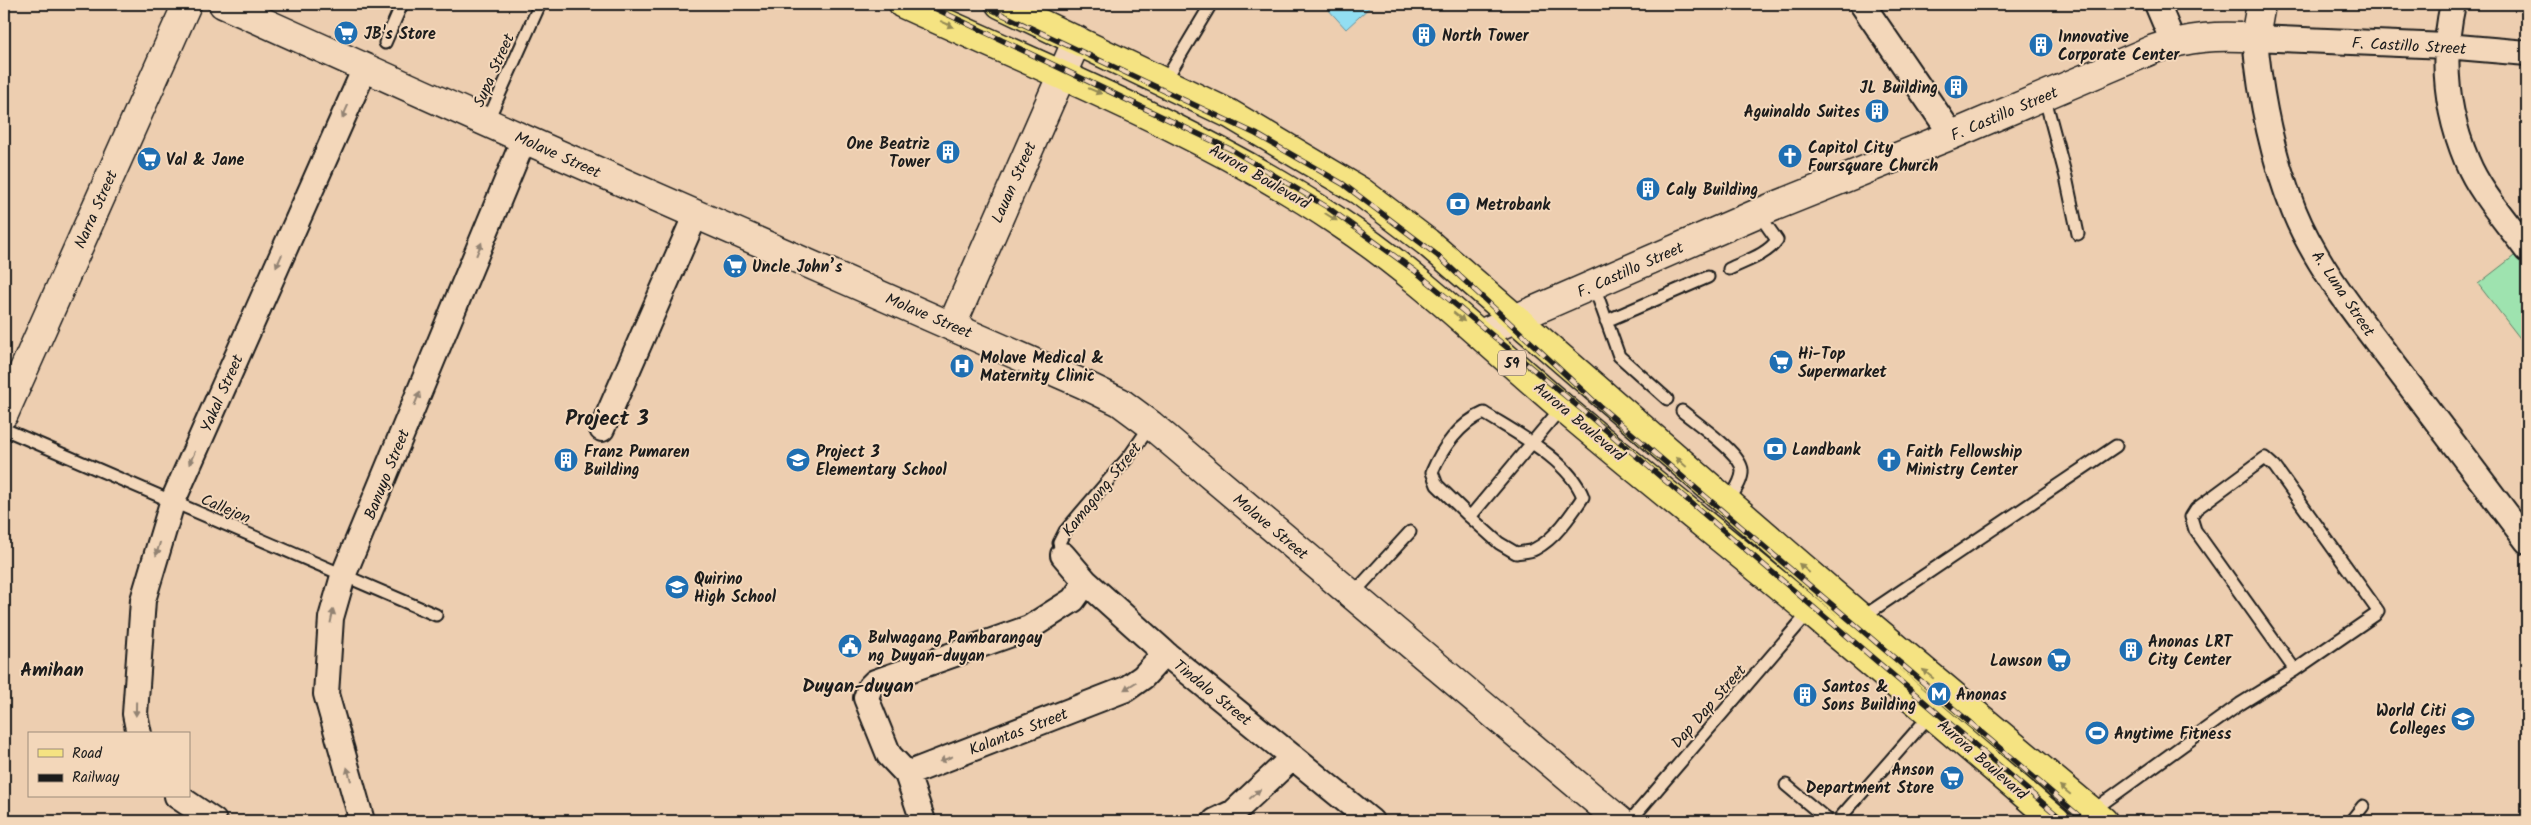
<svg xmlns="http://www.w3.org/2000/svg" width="2531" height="825" font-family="Kalam,sans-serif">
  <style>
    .green { fill: #9ee3af; stroke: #5d8066 }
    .water { fill: #92def2; stroke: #63909c }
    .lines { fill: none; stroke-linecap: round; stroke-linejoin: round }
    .lane-casing { stroke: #1c1c1c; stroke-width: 15 }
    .street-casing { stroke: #1c1c1c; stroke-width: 28 }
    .secondary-casing { stroke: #1c1c1c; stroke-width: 31 }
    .primary-casing { stroke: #1c1c1c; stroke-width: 31 }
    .lane { stroke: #f3d7ba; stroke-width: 11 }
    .street { stroke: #f3d7ba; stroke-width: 24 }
    .secondary { stroke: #f3d7ba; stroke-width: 28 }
    .primary { stroke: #f5e382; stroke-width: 28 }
    .rail-casing { stroke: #1c1c1c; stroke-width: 5.5 }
    .rail { stroke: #f3d7ba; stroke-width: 4; stroke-dasharray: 11; stroke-linecap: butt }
    .oneway { fill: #938954 }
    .oneway2 { fill: #928373 }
    .labels { text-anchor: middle; stroke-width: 4; stroke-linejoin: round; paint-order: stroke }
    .shield { fill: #f3d7ba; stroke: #5c544b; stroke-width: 1 }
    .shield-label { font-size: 15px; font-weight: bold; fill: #1c1c1c }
    .poi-label { font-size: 16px; font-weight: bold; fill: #1c1c1c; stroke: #f3d7ba; text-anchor: start }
    .street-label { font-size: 16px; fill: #1c1c1c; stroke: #f3d7ba }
    .quarter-label { font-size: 19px; font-weight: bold; fill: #1c1c1c; stroke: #f3d7ba }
    .district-label { font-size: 21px; font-weight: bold; fill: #1c1c1c; stroke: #f3d7ba }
  </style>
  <rect width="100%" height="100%" fill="#edceb0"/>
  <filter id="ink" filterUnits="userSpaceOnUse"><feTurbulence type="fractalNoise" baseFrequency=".02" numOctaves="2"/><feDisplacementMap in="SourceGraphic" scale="10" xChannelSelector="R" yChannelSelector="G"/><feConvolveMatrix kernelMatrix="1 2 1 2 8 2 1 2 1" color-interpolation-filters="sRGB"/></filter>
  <g filter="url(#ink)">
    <path class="green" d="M 2527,246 L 2527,345 L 2526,346 L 2478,284 Z"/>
    <path class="water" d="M 1329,4 L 1370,4 L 1372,5 L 1346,29 L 1326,7 Z"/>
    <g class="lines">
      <defs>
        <path id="lane" d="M 385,43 L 402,4
          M 1165,81 L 1211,4
          M 2044,95 L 2066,177 L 2078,234
          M 487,122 L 540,4
          M 1729,269 C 1745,261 1767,255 1777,240 L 1758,213
          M 1594,286 L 1619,356 L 1667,399
          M 1606,321 L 1708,277
          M 1682,411 C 1696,423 1741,453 1742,470 C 1743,481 1733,493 1728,502
          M 4,429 L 436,615
          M 1470,517 L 1499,543 L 1516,553 C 1522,552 1530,552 1535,549 C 1555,539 1571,515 1583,497 C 1569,460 1516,433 1484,413 C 1460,423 1442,448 1432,472 L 1437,485 L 1470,517 L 1562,407
          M 1063,555 L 1059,543 L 1065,531 L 1130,455 L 1151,425
          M 1352,595 L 1410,532
          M 1861,618 L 2116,446
          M 1786,785 L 1829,821
          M 2092,811 L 2240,704 L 2295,670 L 2375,615 L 2378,611 L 2275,467 L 2265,458 L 2196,509 L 2191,517 L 2195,530 L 2295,670
          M 1630,821 L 1810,611
          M 1833,821 L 1839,819 L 1931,714
          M 2351,821 L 2363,806"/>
        <path id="street" d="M 1862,4 L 1952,135
          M 2157,4 L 2173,42
          M 2453,4 C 2441,57 2446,111 2467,161 C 2480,193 2507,222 2527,250
          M 2527,53 L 2446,46 L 2255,38 C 2260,96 2272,156 2294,211 C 2317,267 2358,317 2395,366 C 2439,424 2483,483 2527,541
          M 602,429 L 696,214
          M 1063,555 L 1086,582 L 1165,653 L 1371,821
          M 139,734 L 135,714 L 143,600 L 172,503 L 365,68
          M 907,774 L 1126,689 L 1143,677 L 1165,653
          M 177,796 L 214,821
          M 362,821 L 326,694 L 331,618 L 343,576 L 524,139
          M 923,821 L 907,774 L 889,755 L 866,698 L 870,687 L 875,682 L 1029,628 L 1073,600 L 1086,582
          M 1215,821 L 1234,812 L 1293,757"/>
        <path id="secondary" d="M 223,4 L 524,139 L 1083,384 L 1120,402 L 1151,425 L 1620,821
          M 952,325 L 1077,40
          M 1480,334 L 1758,213 L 1952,135 L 2154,49 C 2189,37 2218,35 2255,38 L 2261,4
          M 4,414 L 187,4"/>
        <path id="primary" d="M 903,4 C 1050,71 1202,131 1337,221 C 1419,275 1489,345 1563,408 C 1643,476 1725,541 1806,608 C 1890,678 1973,750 2056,821
          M 1000,4 L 1230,114 L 1360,191 L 1427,242 L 1861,618 L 2103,821"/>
      </defs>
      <use href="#lane" class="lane-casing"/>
      <use href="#street" class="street-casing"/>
      <use href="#secondary" class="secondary-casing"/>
      <use href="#primary" class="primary-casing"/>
      <use href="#lane" class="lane"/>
      <use href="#street" class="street"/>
      <use href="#secondary" class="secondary"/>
      <use href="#primary" class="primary"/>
      <defs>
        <path id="rail" d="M 926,4 L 1232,150 L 1327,207 L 1415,271 L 1587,414 L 2064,821
          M 980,4 L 1256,134 L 1343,184 L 1437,255 L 1595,402 L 2085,821"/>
      </defs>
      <use href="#rail" class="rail-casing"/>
      <use href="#rail" class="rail"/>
    </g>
    <defs><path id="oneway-solid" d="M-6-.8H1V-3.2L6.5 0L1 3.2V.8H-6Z" transform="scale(1.25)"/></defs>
    <g class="oneway">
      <use href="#oneway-solid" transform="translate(947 24) rotate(25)"/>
      <use href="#oneway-solid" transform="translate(1095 91) rotate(23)"/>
      <use href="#oneway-solid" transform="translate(1331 217) rotate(32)"/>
      <use href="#oneway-solid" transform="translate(1459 317) rotate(40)"/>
      <use href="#oneway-solid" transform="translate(1681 462) rotate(-139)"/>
      <use href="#oneway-solid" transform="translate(1804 568) rotate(-139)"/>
      <use href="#oneway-solid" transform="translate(1928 674) rotate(-140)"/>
      <use href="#oneway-solid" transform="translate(2065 790) rotate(-140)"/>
    </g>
    <g class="oneway2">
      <use href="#oneway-solid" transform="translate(345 112) rotate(114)"/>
      <use href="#oneway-solid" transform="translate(479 249) rotate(-68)"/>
      <use href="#oneway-solid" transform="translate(279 261) rotate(114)"/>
      <use href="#oneway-solid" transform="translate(417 399) rotate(-68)"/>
      <use href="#oneway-solid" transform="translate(192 458) rotate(114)"/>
      <use href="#oneway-solid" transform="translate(158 549) rotate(107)"/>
      <use href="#oneway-solid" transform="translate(332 616) rotate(-78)"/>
      <use href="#oneway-solid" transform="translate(1130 686) rotate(148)"/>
      <use href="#oneway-solid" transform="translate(136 709) rotate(91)"/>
      <use href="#oneway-solid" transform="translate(946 759) rotate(159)"/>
      <use href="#oneway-solid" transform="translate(349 774) rotate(-106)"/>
      <use href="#oneway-solid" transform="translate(1255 794) rotate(-41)"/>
    </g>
  </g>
  <defs>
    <symbol id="supermarket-disc" viewBox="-11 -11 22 22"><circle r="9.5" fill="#1f6fb2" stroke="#f3d7ba"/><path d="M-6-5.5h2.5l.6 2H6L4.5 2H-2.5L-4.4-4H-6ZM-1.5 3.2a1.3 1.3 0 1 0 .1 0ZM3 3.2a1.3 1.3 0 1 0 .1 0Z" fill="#fff"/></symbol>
    <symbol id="building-disc" viewBox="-11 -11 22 22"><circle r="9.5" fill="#1f6fb2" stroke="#f3d7ba"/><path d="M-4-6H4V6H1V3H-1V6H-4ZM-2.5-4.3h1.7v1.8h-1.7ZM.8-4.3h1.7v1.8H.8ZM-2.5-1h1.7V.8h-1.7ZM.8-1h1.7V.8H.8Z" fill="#fff"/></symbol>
    <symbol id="church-disc" viewBox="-11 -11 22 22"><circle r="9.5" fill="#1f6fb2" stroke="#f3d7ba"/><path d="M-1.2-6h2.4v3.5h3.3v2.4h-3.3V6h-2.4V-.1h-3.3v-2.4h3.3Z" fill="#fff"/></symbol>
    <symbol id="bank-disc" viewBox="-11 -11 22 22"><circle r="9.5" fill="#1f6fb2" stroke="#f3d7ba"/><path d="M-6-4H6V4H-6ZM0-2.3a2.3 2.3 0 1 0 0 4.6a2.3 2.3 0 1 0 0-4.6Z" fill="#fff"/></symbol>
    <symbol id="hospital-disc" viewBox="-11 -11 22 22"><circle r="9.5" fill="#1f6fb2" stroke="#f3d7ba"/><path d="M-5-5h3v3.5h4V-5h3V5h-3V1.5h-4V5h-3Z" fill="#fff"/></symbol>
    <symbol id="school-disc" viewBox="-11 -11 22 22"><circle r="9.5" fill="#1f6fb2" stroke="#f3d7ba"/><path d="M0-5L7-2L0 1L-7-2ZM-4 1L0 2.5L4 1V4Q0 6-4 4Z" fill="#fff"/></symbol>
    <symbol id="civic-disc" viewBox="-11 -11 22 22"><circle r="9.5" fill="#1f6fb2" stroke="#f3d7ba"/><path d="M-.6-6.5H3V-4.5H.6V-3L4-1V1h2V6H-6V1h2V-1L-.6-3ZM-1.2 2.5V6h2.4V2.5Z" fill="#fff"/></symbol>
    <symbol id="metro-disc" viewBox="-11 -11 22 22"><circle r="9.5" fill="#1f6fb2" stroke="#f3d7ba"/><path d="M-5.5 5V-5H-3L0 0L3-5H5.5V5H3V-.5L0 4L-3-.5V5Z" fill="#fff"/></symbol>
    <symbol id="university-disc" viewBox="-11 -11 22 22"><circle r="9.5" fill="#1f6fb2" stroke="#f3d7ba"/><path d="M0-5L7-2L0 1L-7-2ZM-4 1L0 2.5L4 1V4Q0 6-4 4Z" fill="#fff"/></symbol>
    <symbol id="stadium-disc" viewBox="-11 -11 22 22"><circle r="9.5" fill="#1f6fb2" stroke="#f3d7ba"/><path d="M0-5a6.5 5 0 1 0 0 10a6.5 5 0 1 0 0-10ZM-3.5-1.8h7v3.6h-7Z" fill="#fff"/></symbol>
  </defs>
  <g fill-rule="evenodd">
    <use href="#supermarket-disc" x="332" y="19" width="28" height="28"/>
    <use href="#building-disc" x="1410" y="21" width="28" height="28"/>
    <use href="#building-disc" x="2027" y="31" width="28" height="28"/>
    <use href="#building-disc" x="1942" y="73" width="28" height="28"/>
    <use href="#building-disc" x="1863" y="97" width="28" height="28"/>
    <use href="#building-disc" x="934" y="138" width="28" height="28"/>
    <use href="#church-disc" x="1776" y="142" width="28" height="28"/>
    <use href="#supermarket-disc" x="135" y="145" width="28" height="28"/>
    <use href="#building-disc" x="1634" y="175" width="28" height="28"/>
    <use href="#bank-disc" x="1444" y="190" width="28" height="28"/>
    <use href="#supermarket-disc" x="721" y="252" width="28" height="28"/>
    <use href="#supermarket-disc" x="1767" y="348" width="28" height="28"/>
    <use href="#hospital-disc" x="948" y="352" width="28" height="28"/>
    <use href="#bank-disc" x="1761" y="435" width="28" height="28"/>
    <use href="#building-disc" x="552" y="446" width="28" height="28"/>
    <use href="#school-disc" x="784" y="446" width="28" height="28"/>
    <use href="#church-disc" x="1875" y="446" width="28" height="28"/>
    <use href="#school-disc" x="663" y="573" width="28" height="28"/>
    <use href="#civic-disc" x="836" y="632" width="28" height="28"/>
    <use href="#building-disc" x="2117" y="636" width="28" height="28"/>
    <use href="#supermarket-disc" x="2045" y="646" width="28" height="28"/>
    <use href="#metro-disc" x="1925" y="680" width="28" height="28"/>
    <use href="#building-disc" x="1791" y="681" width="28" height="28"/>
    <use href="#university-disc" x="2449" y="705" width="28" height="28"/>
    <use href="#stadium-disc" x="2083" y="719" width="28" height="28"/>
    <use href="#supermarket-disc" x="1938" y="764" width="28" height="28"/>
  </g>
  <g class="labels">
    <rect class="shield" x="1498" y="350.5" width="28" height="25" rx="4"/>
    <g class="shield-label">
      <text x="1512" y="368">59</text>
    </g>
    <g class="poi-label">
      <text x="364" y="39">JB's Store</text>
      <text x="1442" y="41">North Tower</text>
      <text x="2058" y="42">Innovative<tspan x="2058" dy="18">Corporate Center</tspan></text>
      <text x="1938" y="93" text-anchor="end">JL Building</text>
      <text x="1860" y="117" text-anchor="end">Aguinaldo Suites</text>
      <text x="930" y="149" text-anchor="end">One Beatriz<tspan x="930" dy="18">Tower</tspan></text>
      <text x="1808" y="153">Capitol City<tspan x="1808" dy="18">Foursquare Church</tspan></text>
      <text x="166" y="165">Val &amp; Jane</text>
      <text x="1666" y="195">Caly Building</text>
      <text x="1476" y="210">Metrobank</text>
      <text x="752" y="272">Uncle John’s</text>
      <text x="1798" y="359">Hi-Top<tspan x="1798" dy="18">Supermarket</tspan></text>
      <text x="980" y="363">Molave Medical &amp;<tspan x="980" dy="18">Maternity Clinic</tspan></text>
      <text x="1792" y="455">Landbank</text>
      <text x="584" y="457">Franz Pumaren<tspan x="584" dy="18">Building</tspan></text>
      <text x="816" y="457">Project 3<tspan x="816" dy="18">Elementary School</tspan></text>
      <text x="1906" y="457">Faith Fellowship<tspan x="1906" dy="18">Ministry Center</tspan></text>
      <text x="694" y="584">Quirino<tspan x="694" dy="18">High School</tspan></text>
      <text x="868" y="643">Bulwagang Pambarangay<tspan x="868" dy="18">ng Duyan-duyan</tspan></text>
      <text x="2148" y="647">Anonas LRT<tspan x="2148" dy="18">City Center</tspan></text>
      <text x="2042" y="666" text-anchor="end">Lawson</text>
      <text x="1822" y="692">Santos &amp;<tspan x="1822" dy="18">Sons Building</tspan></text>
      <text x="1956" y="700">Anonas</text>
      <text x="2446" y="716" text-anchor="end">World Citi<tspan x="2446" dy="18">Colleges</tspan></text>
      <text x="2114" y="739">Anytime Fitness</text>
      <text x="1934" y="775" text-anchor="end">Anson<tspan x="1934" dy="18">Department Store</tspan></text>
    </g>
    <g class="street-label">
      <text transform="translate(2409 45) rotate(3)" y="6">F. Castillo Street</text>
      <text transform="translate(493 70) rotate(-66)" y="6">Supa Street</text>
      <text transform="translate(2004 113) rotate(-23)" y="6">F. Castillo Street</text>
      <text transform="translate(558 154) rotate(24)" y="6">Molave Street</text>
      <text transform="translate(1260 176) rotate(30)" y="6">Aurora Boulevard</text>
      <text transform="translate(1013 182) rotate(-66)" y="6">Lauan Street</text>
      <text transform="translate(95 209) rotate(-66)" y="6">Narra Street</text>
      <text transform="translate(1630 269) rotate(-24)" y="6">F. Castillo Street</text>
      <text transform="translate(2344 293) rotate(56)" y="6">A. Luna Street</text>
      <text transform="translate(929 315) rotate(23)" y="6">Molave Street</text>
      <text transform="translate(221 393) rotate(-66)" y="6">Yakal Street</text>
      <text transform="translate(1580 421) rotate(40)" y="6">Aurora Boulevard</text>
      <text transform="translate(386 474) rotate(-68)" y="6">Banuyo Street</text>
      <text transform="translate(1101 489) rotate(-51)" y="6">Kamagong Street</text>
      <text transform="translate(226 508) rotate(23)" y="6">Callejon</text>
      <text transform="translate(1271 526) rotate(40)" y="6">Molave Street</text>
      <text transform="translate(1213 692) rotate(39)" y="6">Tindalo Street</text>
      <text transform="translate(1708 706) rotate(-49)" y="6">Dap Dap Street</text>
      <text transform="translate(1018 731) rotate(-21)" y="6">Kalantas Street</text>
      <text transform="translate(1983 759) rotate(41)" y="6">Aurora Boulevard</text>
    </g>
    <g class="quarter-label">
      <text x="52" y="676">Amihan</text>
      <text x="858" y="692">Duyan-duyan</text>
    </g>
    <g class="district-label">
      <text x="607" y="425">Project 3</text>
    </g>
  </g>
  <rect width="2531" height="825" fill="none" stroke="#f3d7ba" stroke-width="20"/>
  <rect x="10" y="10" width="2511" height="805" fill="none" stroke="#1c1c1c" stroke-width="2" filter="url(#ink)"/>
  <rect x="28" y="732" width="162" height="65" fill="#f3d7ba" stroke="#9d8c7b"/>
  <rect x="38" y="749" width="25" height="8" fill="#f5e382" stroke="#9d8c7b"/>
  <text x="72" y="758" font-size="15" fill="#1c1c1c">Road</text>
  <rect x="38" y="774" width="25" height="8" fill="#1c1c1c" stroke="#9d8c7b"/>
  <text x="72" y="782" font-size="15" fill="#1c1c1c">Railway</text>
</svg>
